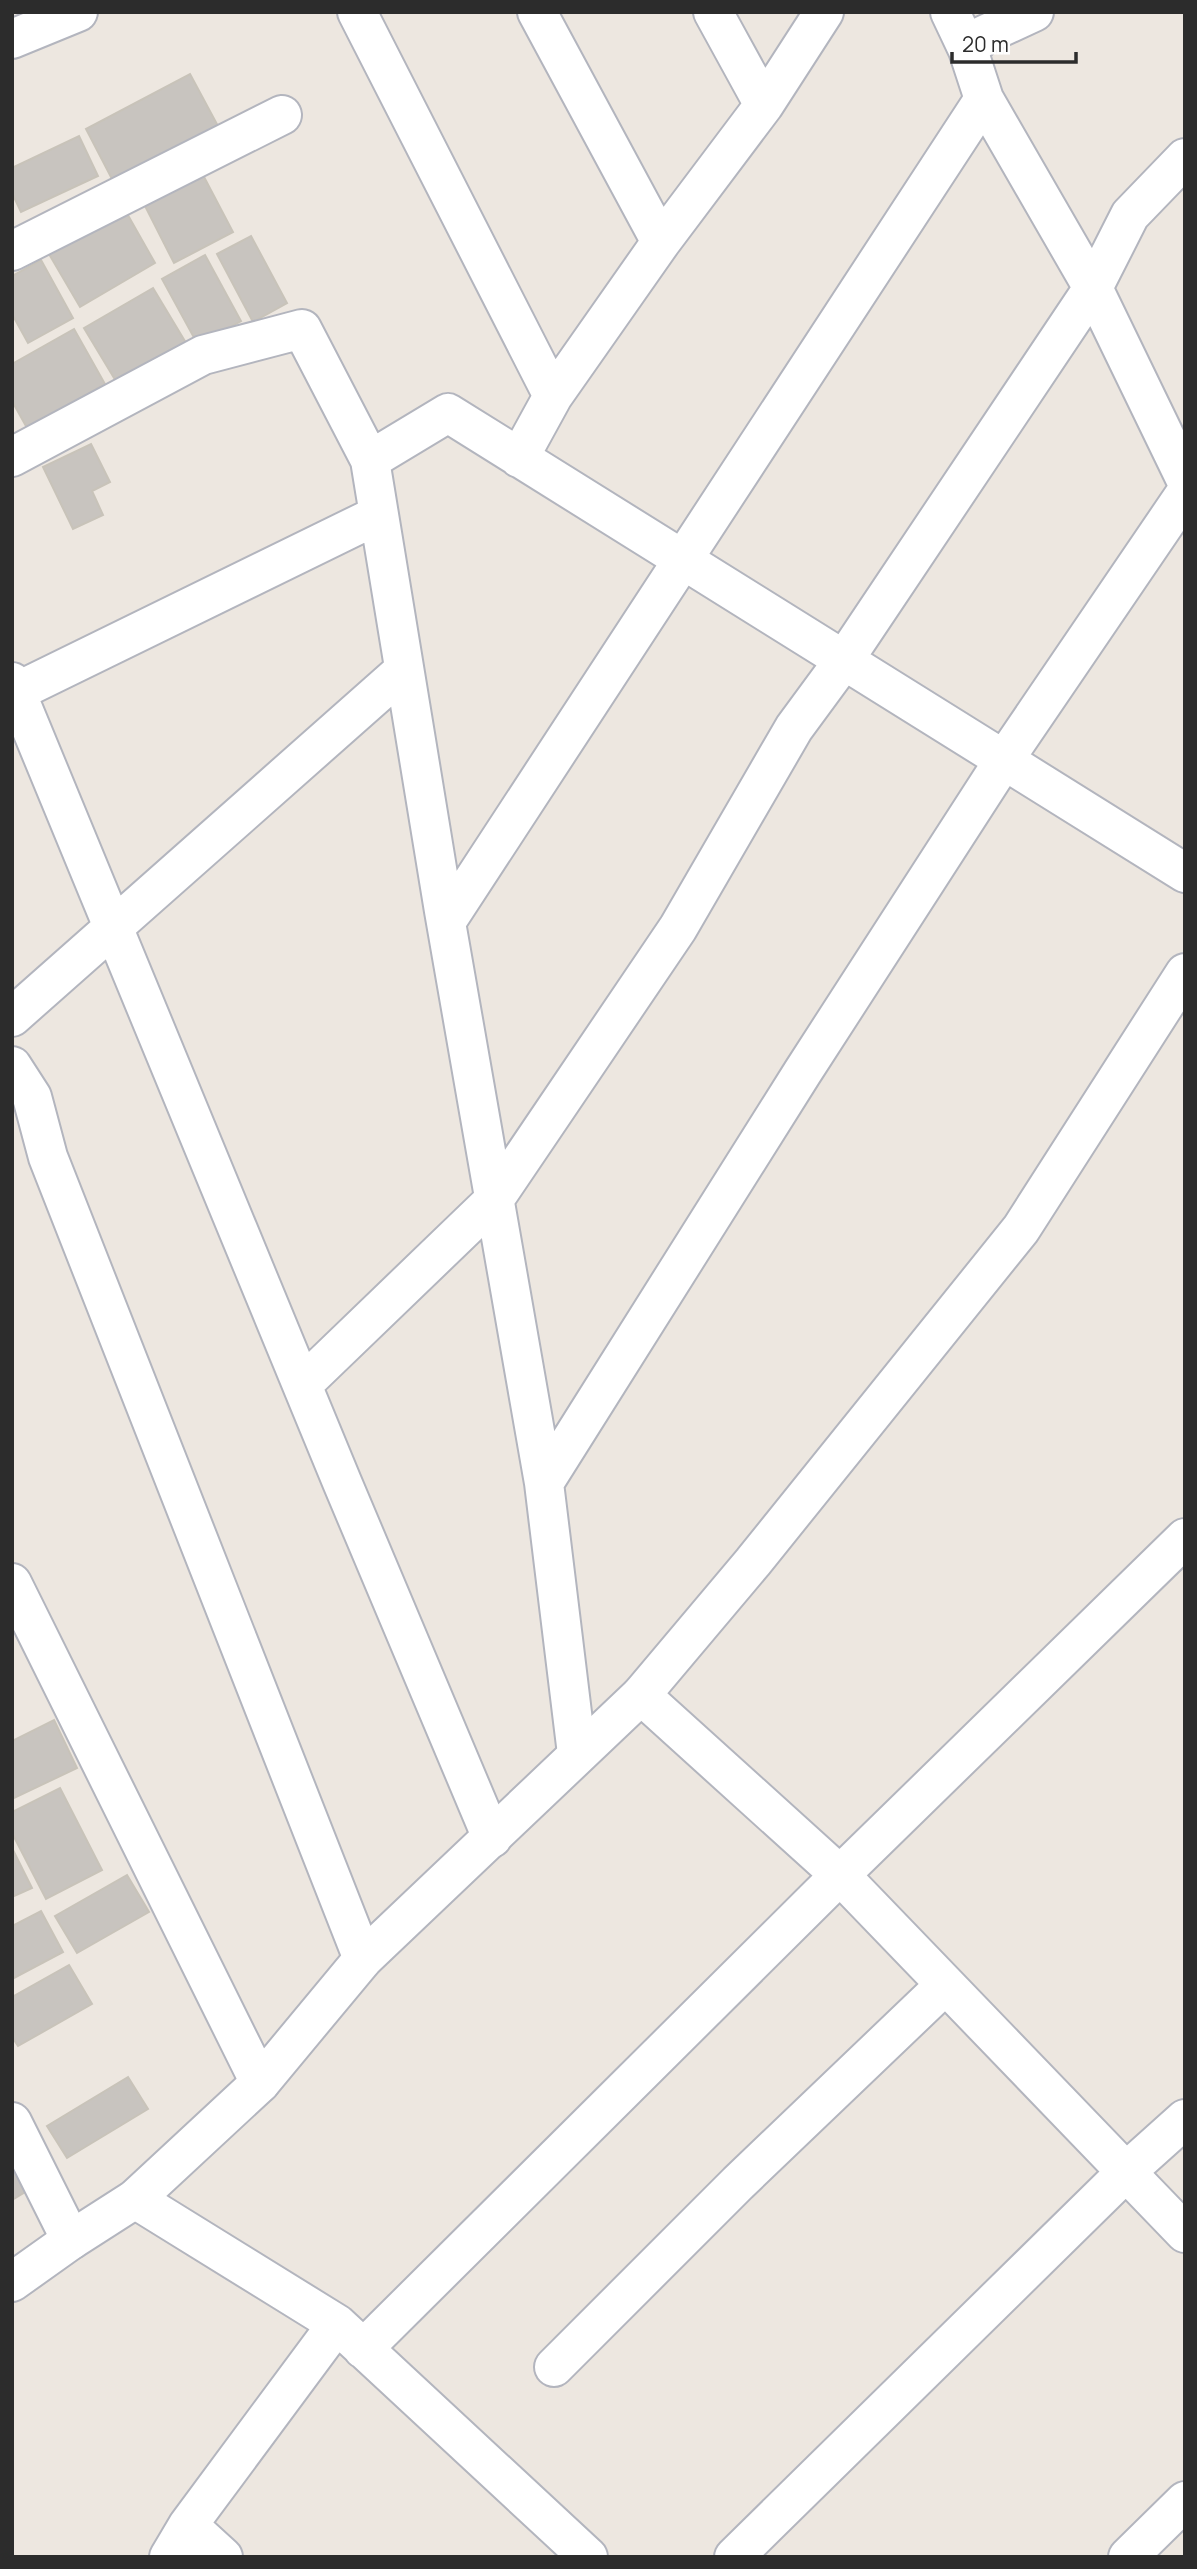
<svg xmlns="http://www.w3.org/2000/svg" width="1197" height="2569" font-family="Manrope,sans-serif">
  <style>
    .building { fill: #c8c4bf; stroke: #c8c3b9; stroke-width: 2 }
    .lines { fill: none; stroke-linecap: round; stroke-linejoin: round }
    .minor-casing { stroke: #b3b5be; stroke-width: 42 }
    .tertiary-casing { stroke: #b3b5be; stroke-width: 42 }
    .minor { stroke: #fff; stroke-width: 38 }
    .tertiary { stroke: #fff; stroke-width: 38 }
  </style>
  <rect width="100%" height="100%" fill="#ede7e0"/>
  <path class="building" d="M 190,74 L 218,126 L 113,181 L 86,129 Z
    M 79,136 L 98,176 L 21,212 L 12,193 L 12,168 Z
    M 203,175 L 233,232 L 174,263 L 145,206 Z
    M 125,210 L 155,263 L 80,307 L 49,254 Z
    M 251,236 L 287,303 L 253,322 L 217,254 Z
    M 205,255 L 241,321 L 198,345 L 162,279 Z
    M 41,260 L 73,318 L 28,343 L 12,314 L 12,276 Z
    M 153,288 L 186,343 L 117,383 L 84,328 Z
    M 74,329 L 105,384 L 27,428 L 12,401 L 12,364 Z
    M 91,444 L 110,482 L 92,491 L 103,515 L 73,529 L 43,467 Z
    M 54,1720 L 77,1768 L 12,1799 L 12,1741 Z
    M 60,1788 L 102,1870 L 46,1899 L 12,1833 L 12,1812 Z
    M 12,1848 L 32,1888 L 12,1897 Z
    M 127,1875 L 149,1912 L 77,1953 L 55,1916 Z
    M 41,1911 L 63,1952 L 12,1979 L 12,1926 Z
    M 69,1965 L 92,2004 L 18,2046 L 12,2037 L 12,1997 Z
    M 128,2077 L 148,2109 L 67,2158 L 47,2126 Z
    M 12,2167 L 27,2191 L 12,2200 Z"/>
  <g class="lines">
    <defs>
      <path id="minor" d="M 357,12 L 553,396 L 519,458
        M 537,12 L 661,242
        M 12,39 L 78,12
        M 968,50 L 984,35 L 1034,12
        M 764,105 L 824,12
        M 1185,158 L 1130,215 L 1093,288 L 1185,478
        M 12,251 L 282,115
        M 553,396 L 661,242 L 764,105 L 713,12
        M 12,457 L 203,355 L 302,329 L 370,460
        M 12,682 L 342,1482 L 492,1838
        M 12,694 L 378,515
        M 446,922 L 984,99
        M 12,1017 L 404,670
        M 12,1066 L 32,1097 L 48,1157 L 363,1959
        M 302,1385 L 494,1200 L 678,928 L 794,728 L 844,660 L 1093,288 L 984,99 L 968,50 L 950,12
        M 544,1483 L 802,1073 L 1004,760 L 1185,494
        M 12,1583 L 260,2083
        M 641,1695 L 840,1875 L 1185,2233
        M 577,1754 L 544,1483 L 444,911 L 370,460 L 448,413 L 1185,873
        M 12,2122 L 71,2240
        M 135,2199 L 337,2324 L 588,2557
        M 363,2349 L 840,1875 L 1185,1538
        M 554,2367 L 738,2183 L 944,1986
        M 188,2525 L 223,2557
        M 169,2557 L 188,2525 L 337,2324
        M 734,2557 L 1127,2171 L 1185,2119
        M 1128,2557 L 1185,2501"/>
      <path id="tertiary" d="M 12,2282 L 71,2240 L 135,2199 L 260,2083 L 363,1959 L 641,1695 L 753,1562 L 1021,1229 L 1185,973"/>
    </defs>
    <use href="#minor" class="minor-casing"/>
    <use href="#tertiary" class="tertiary-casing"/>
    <use href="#minor" class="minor"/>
    <use href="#tertiary" class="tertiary"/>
  </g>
  <rect width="1197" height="2569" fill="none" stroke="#2c2c2c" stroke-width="28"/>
  <path d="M952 52v10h124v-10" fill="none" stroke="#2c2c2c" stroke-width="3.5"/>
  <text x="962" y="52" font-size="21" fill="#2c2c2c" stroke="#ffffff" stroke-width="5" paint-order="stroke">20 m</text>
</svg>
